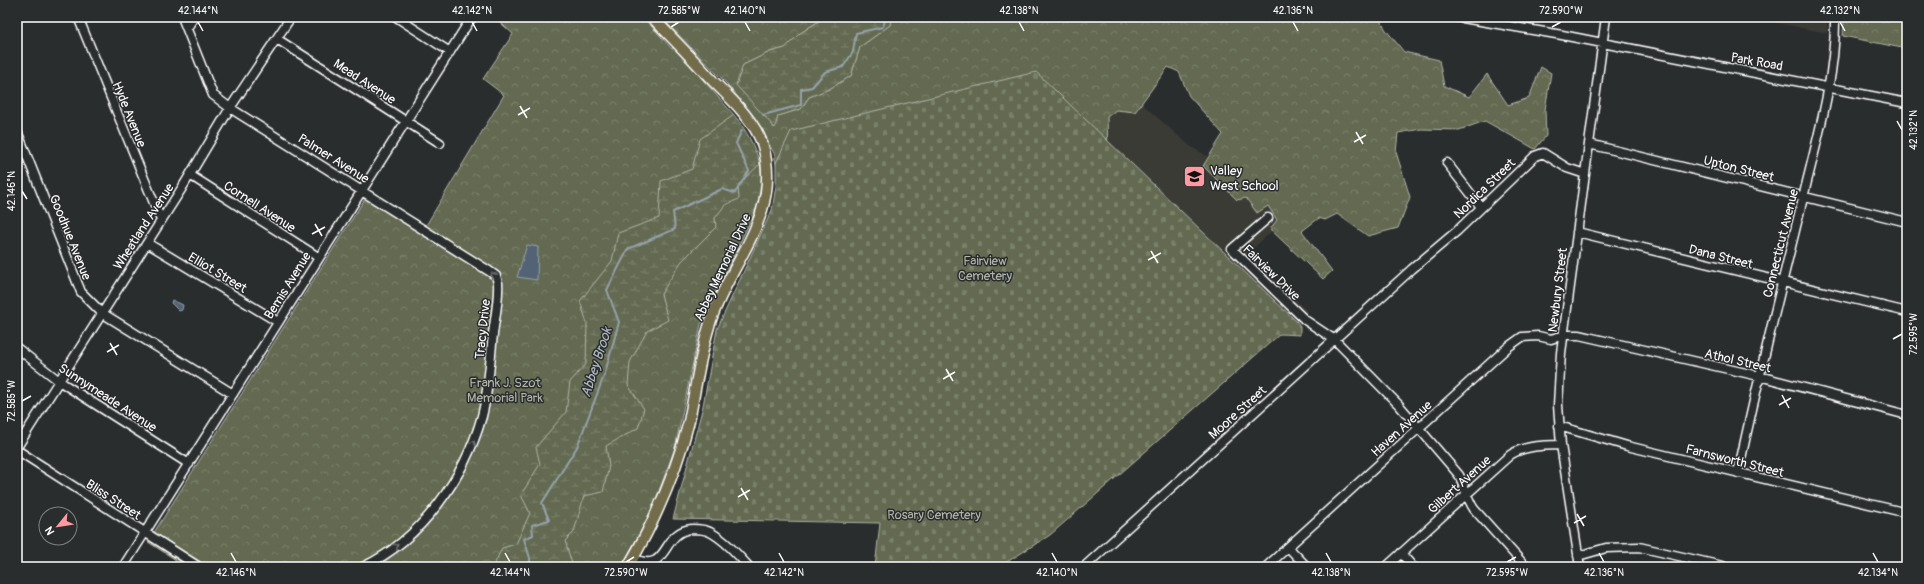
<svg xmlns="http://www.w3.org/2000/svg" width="1924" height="584" font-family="Pangolin,sans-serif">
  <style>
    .built { fill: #3b3a36 }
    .forest { fill: url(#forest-crowns); stroke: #b1b5a8 }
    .wetland { fill: url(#wetland-marsh); stroke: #b1b5a8 }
    .cemetery { fill: url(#cemetery-stones); stroke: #b1b5a8 }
    .water { fill: #526474; stroke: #97a2ac }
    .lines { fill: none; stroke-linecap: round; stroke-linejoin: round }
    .stream { stroke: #97a2ac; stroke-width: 2 }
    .minor-casing { stroke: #fff; stroke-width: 11 }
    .major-casing { stroke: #fff; stroke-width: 13 }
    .minor { stroke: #2a2d2e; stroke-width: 8 }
    .major { stroke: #726c4b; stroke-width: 10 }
    .oneway { stroke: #6a6c6d }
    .ticks { fill: none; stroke: #fff; stroke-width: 1.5 }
    .labels { text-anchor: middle; stroke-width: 3; stroke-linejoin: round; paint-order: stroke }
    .street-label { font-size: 13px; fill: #fff; stroke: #2a2d2e }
    .poi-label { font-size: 13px; fill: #fff; stroke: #2a2d2e; text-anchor: start }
    .park-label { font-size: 13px; fill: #b1b5a8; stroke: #2a2d2e }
    .water-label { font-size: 14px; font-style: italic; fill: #b1b9c0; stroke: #2a2d2e }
    .neatline { fill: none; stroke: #fff; stroke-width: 1.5 }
    .ticks-label { font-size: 10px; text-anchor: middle; fill: #fff }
  </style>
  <defs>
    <pattern id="forest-crowns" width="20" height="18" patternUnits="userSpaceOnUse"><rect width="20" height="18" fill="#636b51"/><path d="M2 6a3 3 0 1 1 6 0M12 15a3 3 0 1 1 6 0" fill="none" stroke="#7a816b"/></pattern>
    <pattern id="wetland-marsh" width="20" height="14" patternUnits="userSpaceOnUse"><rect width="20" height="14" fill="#636b51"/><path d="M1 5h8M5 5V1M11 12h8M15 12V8" fill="none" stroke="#7a816b"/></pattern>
    <pattern id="cemetery-stones" width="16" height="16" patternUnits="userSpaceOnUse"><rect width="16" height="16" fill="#636b51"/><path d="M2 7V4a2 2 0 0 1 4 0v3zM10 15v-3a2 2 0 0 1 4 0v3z" fill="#7a816b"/></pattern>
  </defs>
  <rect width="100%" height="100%" fill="#2a2d2e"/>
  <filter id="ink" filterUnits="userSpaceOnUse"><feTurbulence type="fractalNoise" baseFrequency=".025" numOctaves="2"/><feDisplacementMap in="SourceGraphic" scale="8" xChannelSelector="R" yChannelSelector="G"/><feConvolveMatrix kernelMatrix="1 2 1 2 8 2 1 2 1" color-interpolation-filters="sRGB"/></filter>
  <g filter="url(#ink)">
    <path class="built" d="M 1748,17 L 1828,17 L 1827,33 L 1807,29 Z
      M 1108,74 L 1190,146 L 1296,209 L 1248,253 L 1308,312 L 1297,322 L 1072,107 Z"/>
    <path class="forest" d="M 494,17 L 643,17 L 672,49 L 673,46 L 734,115 L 733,116 L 759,165 L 760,164 L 762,176 L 760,201 L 701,324 L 675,448 L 650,515 L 621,567 L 171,567 L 176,560 L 148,542 L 366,197 L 422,232 L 504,95 L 483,79 L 513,34 Z
      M 661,17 L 825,17 L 799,34 L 785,48 L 770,52 L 743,65 L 774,128 L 778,116 L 801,109 L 809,97 L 829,89 L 851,76 L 860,47 L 890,25 L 892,17 L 1378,17 L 1386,30 L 1404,52 L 1439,60 L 1444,86 L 1469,97 L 1487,74 L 1508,105 L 1529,98 L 1541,67 L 1551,73 L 1545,110 L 1546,136 L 1535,149 L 1485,121 L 1459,130 L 1421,129 L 1398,133 L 1396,152 L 1410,197 L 1398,228 L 1368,236 L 1337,214 L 1325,220 L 1319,218 L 1302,231 L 1332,271 L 1323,279 L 1270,229 L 1277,220 L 1268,206 L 1257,213 L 1246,198 L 1237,200 L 1203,166 L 1223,134 L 1189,96 L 1179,72 L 1168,67 L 1135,112 L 1116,110 L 1107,117 L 1108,151 L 775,208 L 778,175 L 774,153 L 751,113 L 727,84 Z
      M 1844,17 L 1907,17 L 1907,49 L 1843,36 Z"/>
    <path class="wetland" d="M 825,17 L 892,17 L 890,25 L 860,47 L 851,76 L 829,89 L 809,97 L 801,109 L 778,116 L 775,128 L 736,85 L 743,65 L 770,52 L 785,48 L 799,34 Z
      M 734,115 C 747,131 754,145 760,164 L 738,185 L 739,199 L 725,205 L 715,218 L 716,227 L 681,262 L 661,294 L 668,320 L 647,331 L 630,362 L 628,385 L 644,409 L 638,428 L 606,446 L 609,466 L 603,492 L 584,496 L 574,532 L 565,541 L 573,567 L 493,567 L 502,548 L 516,544 L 530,513 L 521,495 L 540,464 L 536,447 L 566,412 L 570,382 L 586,364 L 587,323 L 580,301 L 612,261 L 618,233 L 659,218 L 661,181 L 692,169 L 700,139 Z"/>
    <path class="cemetery" d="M 1036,72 L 1297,322 L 1300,326 L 1300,335 L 1280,334 L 1050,535 L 999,567 L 875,567 L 880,523 L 673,519 L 703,406 L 717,329 L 772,210 L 776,186 L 776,163 L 791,131 Z"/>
    <path class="water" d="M 527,245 L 538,247 L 537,280 L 517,277 Z
      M 172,300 L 183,305 L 182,310 L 179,311 L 171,303 Z"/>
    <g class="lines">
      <path class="stream" d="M 763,115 L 801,105 L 801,89 L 812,87 L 825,72 L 843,67 L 853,52 L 856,33 L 883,27 L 886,17
        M 530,567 L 530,558 L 524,539 L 533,535 L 532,525 L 549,520 L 542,503 L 577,447 L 605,373 L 619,322 L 607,290 L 628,249 L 675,229 L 673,212 L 722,189 L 735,193 L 749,171 L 736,143 L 742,130"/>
      <defs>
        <path id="minor" d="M 78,17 L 161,220
          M 182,17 L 213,95 L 230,108 L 489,271 L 496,276 L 498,283 C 499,300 495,317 493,334 C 490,361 489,389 482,416 C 465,477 422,539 363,567
          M 396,17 L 450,52
          M 1457,17 L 1562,35 L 1907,103
          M 187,28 L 194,17
          M 277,39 L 440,143
          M 17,131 L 81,292 L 102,313 L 233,394
          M 1589,144 L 1907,222
          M 1447,163 L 1481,207
          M 190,175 L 318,257
          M 1268,218 L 1232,249 L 1305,320 L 1335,340 L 1399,405 L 1459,475 C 1465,487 1467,499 1474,509 L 1526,567
          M 1577,232 L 1907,312
          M 147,243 L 278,322
          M 17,348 L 59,381 L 189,464
          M 1559,426 L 1627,446 L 1907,513
          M 17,447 L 182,188 L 230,108 L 291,17
          M 17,450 L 199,567
          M 1738,473 C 1757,382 1780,292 1802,202 C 1816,143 1836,78 1835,17
          M 1288,547 L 1307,567
          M 1401,553 L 1413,567
          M 1578,556 L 1606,548 L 1639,547 L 1727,567
          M 633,558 C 670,576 660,531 692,529 C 698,529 704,529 710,532 C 725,540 738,555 749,567
          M 123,567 L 472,17
          M 1084,567 L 1412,269 L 1457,231 L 1535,156 L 1543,153 L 1567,168 L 1585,174
          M 1266,567 L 1508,347 L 1522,337 L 1538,336 L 1551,339 L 1564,335 L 1579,335 L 1759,376 L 1907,415
          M 1386,567 L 1510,455 C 1525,445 1543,446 1561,445
          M 1580,567 L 1561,445 L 1558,405 L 1561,353 L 1606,17"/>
        <path id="major" d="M 628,567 C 655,521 676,473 689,421 C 696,387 700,353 711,320 C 731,260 782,215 763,146 C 755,120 729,97 710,78 C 691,57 671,37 652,17"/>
      </defs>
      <use href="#minor" class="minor-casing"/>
      <use href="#major" class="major-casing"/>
      <use href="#minor" class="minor"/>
      <use href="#major" class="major"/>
    </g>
    <defs><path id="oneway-chevron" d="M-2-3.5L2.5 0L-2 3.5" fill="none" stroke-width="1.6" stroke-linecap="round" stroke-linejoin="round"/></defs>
    <g class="oneway">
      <use href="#oneway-chevron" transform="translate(493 275) rotate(-130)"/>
      <use href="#oneway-chevron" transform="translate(473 443) rotate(-69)"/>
      <use href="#oneway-chevron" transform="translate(396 546) rotate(-39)"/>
    </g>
  </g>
  <path class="ticks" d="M 198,22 L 203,31M 472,22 L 477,31M 745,22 L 750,31M 1019,22 L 1024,31M 1293,22 L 1298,31M 1840,22 L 1845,31M 671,27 L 679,22M 1552,27 L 1561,22M 520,106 L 527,118M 518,115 L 530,108M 1897,121 L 1902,130M 1356,132 L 1363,144M 1354,142 L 1366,135M 22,191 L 27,199M 315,224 L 322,236M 312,234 L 325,227M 1151,251 L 1158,263M 1148,260 L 1161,253M 1893,339 L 1902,334M 110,343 L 117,355M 107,352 L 119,345M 946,369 L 953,381M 943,379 L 955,372M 1782,395 L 1789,408M 22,401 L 31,396M 1779,405 L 1791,398M 741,488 L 748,500M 738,497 L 750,490M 1577,514 L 1584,526M 1574,523 L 1586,516M 231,553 L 236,562M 505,553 L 510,562M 779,553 L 784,562M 1052,553 L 1057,562M 1326,553 L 1331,562M 1599,553 L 1604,562M 1873,553 L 1878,562M 626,562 L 634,557M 1507,562 L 1516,557"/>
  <defs>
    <symbol id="school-square" viewBox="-11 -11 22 22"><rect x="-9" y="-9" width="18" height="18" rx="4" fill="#ff9aa2" stroke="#2a2d2e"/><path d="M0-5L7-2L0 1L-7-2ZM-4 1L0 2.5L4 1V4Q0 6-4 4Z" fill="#111"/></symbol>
  </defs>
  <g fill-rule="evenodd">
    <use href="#school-square" x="1182" y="164" width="25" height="25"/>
  </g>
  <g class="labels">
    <g class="street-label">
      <text transform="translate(1757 61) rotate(10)" y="5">Park Road</text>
      <text transform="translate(365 81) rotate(33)" y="5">Mead Avenue</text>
      <text transform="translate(130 114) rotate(68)" y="5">Hyde Avenue</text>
      <text transform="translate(334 158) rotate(32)" y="5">Palmer Avenue</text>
      <text transform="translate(1739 168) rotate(14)" y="5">Upton Street</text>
      <text transform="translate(1484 188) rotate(-44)" y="5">Nordica Street</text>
      <text transform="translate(260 206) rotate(33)" y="5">Cornell Avenue</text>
      <text transform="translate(143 226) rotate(-57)" y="5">Wheatland Avenue</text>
      <text transform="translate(71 237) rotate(68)" y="5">Goodhue Avenue</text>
      <text transform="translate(1780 243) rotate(-76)" y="5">Connecticut Avenue</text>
      <text transform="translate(1721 256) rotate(14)" y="5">Dana Street</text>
      <text transform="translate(722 267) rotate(-65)" y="5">Abbey Memorial Drive</text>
      <text transform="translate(218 272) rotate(31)" y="5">Elliot Street</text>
      <text transform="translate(1272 272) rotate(44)" y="5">Fairview Drive</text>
      <text transform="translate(287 285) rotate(-58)" y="5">Bemis Avenue</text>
      <text transform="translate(1557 290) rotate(-83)" y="5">Newbury Street</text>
      <text transform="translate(482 329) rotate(-84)" y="5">Tracy Drive</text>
      <text transform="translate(1738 360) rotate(13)" y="5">Athol Street</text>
      <text transform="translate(108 397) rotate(33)" y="5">Sunnymeade Avenue</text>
      <text transform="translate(1237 412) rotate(-42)" y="5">Moore Street</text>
      <text transform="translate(1401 428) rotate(-42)" y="5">Haven Avenue</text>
      <text transform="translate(1735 460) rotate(14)" y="5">Farnsworth Street</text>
      <text transform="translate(1459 484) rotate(-42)" y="5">Gilbert Avenue</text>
      <text transform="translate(114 499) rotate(33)" y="5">Bliss Street</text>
    </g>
    <g class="poi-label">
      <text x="1210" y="175">Valley<tspan x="1210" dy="15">West School</tspan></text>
    </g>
    <g class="park-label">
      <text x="985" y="265">Fairview<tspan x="985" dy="15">Cemetery</tspan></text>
      <text x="505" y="387">Frank J. Szot<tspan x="505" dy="15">Memorial Park</tspan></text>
      <text x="934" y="519">Rosary Cemetery</text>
    </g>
    <g class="water-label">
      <text transform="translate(596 362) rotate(-72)" y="5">Abbey Brook</text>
    </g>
  </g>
  <rect width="1924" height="584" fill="none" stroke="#2a2d2e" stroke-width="44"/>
  <g transform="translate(58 526) rotate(240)"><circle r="19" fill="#2a2d2e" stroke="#7f8182"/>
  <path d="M0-3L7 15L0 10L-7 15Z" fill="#ff9aa2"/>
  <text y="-6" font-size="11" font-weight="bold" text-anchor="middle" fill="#ffffff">N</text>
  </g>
  <rect x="22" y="22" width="1880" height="540" class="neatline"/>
  <g class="ticks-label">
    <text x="198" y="14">42.144°N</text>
    <text x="472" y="14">42.142°N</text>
    <text x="679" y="14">72.585°W</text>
    <text x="745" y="14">42.140°N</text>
    <text x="1019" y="14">42.138°N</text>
    <text x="1293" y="14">42.136°N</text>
    <text x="1561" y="14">72.590°W</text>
    <text x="1840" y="14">42.132°N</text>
    <text transform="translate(1913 130) rotate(-90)" y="4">42.132°N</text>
    <text transform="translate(11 191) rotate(-90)" y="4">42.146°N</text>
    <text transform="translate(1913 334) rotate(-90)" y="4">72.595°W</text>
    <text transform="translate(11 401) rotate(-90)" y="4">72.585°W</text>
    <text x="236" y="576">42.146°N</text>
    <text x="510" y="576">42.144°N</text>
    <text x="626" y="576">72.590°W</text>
    <text x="784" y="576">42.142°N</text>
    <text x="1057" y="576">42.140°N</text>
    <text x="1331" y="576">42.138°N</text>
    <text x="1507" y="576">72.595°W</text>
    <text x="1604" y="576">42.136°N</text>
    <text x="1878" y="576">42.134°N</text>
  </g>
</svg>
